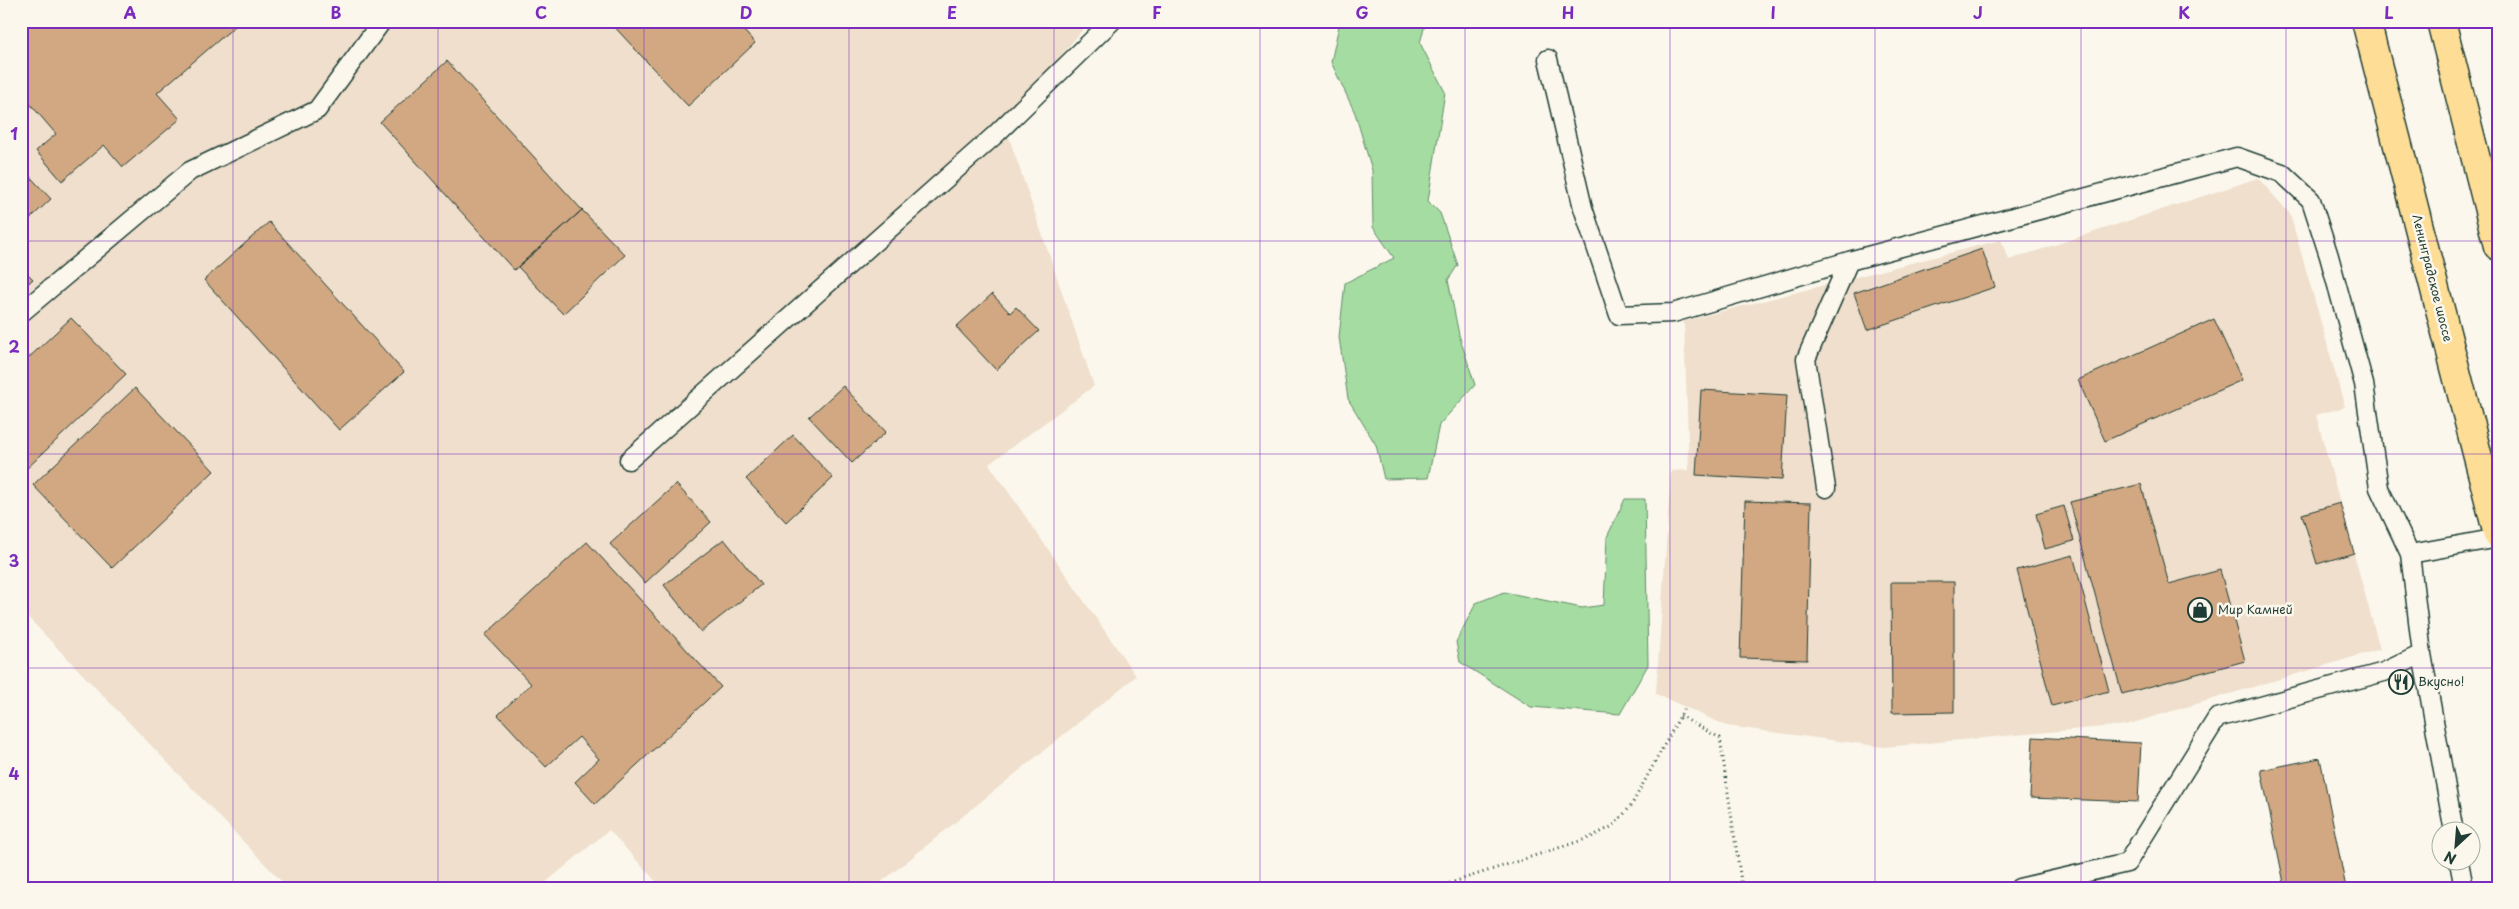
<svg xmlns="http://www.w3.org/2000/svg" width="2519" height="909" font-family="'Playpen Sans',sans-serif">
  <style>
    .built { fill: #efdfcc }
    .green { fill: #a5dca1; stroke: #628c6a }
    .building { fill: #d2a883; stroke: #1f3d34 }
    .lines { fill: none; stroke-linecap: round; stroke-linejoin: round }
    .service-casing { stroke: #1f3d34; stroke-width: 21 }
    .trunk-casing { stroke: #1f3d34; stroke-width: 31 }
    .path { stroke: #1f3d34; stroke-width: 3; stroke-dasharray: 1 4; stroke-linecap: butt }
    .service { stroke: #fbf7ec; stroke-width: 18 }
    .trunk { stroke: #fedd96; stroke-width: 28 }
    .grid { fill: none; stroke: #7b2cbf; stroke-width: 1; stroke-opacity: 0.55 }
    .labels { text-anchor: middle; stroke-width: 5; stroke-linejoin: round; paint-order: stroke }
    .street-label { font-size: 12px; fill: #1f3d34; stroke: #fbf7ec }
    .poi-label { font-size: 12px; fill: #1f3d34; stroke: #fbf7ec; text-anchor: start }
    .neatline { fill: none; stroke: #7b2cbf; stroke-width: 2 }
    .grid-label { font-size: 16px; text-anchor: middle; font-weight: bold; fill: #7b2cbf }
  </style>
  <rect width="100%" height="100%" fill="#fbf7ec"/>
  <filter id="ink" filterUnits="userSpaceOnUse"><feTurbulence type="fractalNoise" baseFrequency=".02" numOctaves="2"/><feDisplacementMap in="SourceGraphic" scale="10" xChannelSelector="R" yChannelSelector="G"/><feConvolveMatrix kernelMatrix="1 2 1 2 8 2 1 2 1" color-interpolation-filters="sRGB"/></filter>
  <g filter="url(#ink)">
    <path class="built" d="M 21,21 L 1090,21 L 1004,123 L 1094,386 L 989,464 L 1136,676 L 874,888 L 662,888 L 609,830 L 539,888 L 288,888 L 21,610 Z
      M 2258,178 L 2290,214 L 2345,407 L 2316,415 L 2380,649 L 2126,725 L 1884,747 L 1727,726 L 1656,694 L 1671,471 L 1689,470 L 1684,321 L 2001,240 L 2009,260 Z"/>
    <path class="green" d="M 1340,21 L 1426,21 L 1420,43 L 1445,92 L 1428,201 L 1440,213 L 1458,265 L 1448,280 L 1459,335 L 1475,385 L 1439,425 L 1428,478 L 1384,479 L 1376,445 L 1348,399 L 1339,337 L 1345,283 L 1394,258 L 1373,227 L 1372,170 L 1355,113 L 1331,62 Z
      M 1625,499 L 1645,499 L 1648,665 L 1620,714 L 1531,707 L 1460,662 L 1456,642 L 1476,603 L 1504,592 L 1582,608 L 1604,605 L 1607,537 Z"/>
    <path class="building" d="M 21,21 L 241,21 L 157,93 L 180,119 L 123,167 L 104,145 L 62,181 L 36,151 L 56,134 L 26,99 L 21,103 Z
      M 609,21 L 735,21 L 755,43 L 688,106 Z
      M 447,61 L 582,210 L 514,270 L 380,122 Z
      M 21,167 L 51,199 L 21,227 Z
      M 582,210 L 625,255 L 563,314 L 518,267 Z
      M 269,222 L 404,372 L 339,430 L 204,280 Z
      M 1982,249 L 1995,287 L 1867,330 L 1854,293 Z
      M 21,267 L 33,279 L 21,290 Z
      M 992,294 L 1010,313 L 1016,307 L 1039,331 L 996,370 L 956,327 Z
      M 71,318 L 126,374 L 21,474 L 21,365 Z
      M 2214,319 L 2242,380 L 2105,441 L 2078,380 Z
      M 843,386 L 886,432 L 852,463 L 809,417 Z
      M 135,388 L 214,471 L 112,568 L 33,485 Z
      M 1701,390 L 1787,395 L 1782,480 L 1696,475 Z
      M 793,435 L 833,478 L 786,522 L 746,479 Z
      M 676,484 L 711,522 L 645,583 L 610,544 Z
      M 2141,484 L 2169,584 L 2220,570 L 2245,661 L 2122,694 L 2070,502 Z
      M 1745,501 L 1811,503 L 1807,660 L 1740,658 Z
      M 2340,503 L 2354,553 L 2317,564 L 2302,514 Z
      M 2064,506 L 2074,541 L 2045,549 L 2036,514 Z
      M 724,539 L 761,585 L 701,632 L 664,585 Z
      M 587,542 L 721,687 L 595,804 L 575,782 L 599,759 L 579,737 L 546,767 L 498,715 L 531,684 L 485,635 Z
      M 2073,555 L 2109,691 L 2052,706 L 2017,570 Z
      M 1891,582 L 1954,582 L 1954,712 L 1892,713 Z
      M 2033,737 L 2141,743 L 2138,802 L 2030,798 Z
      M 2320,758 L 2346,888 L 2285,888 L 2261,770 Z"/>
    <g class="lines">
      <defs>
        <path id="service" d="M 1548,59 L 1583,208 L 1619,315 L 1673,313 L 1849,261 L 2237,157 L 2282,173 L 2311,200 L 2329,256 L 2364,384 L 2379,488 L 2410,554 L 2498,538
          M 21,313 L 190,171 L 317,110 L 382,21
          M 629,460 L 995,135 L 1112,21
          M 1826,488 L 1806,359 L 1849,261
          M 2410,554 L 2422,654 L 2454,832
          M 2459,862 L 2464,888
          M 2019,888 L 2127,863 L 2217,718 L 2384,672 L 2422,654"/>
        <path id="trunk" d="M 2366,21 L 2498,535
          M 2441,21 L 2498,246"/>
      </defs>
      <use href="#service" class="service-casing"/>
      <use href="#trunk" class="trunk-casing"/>
      <path class="path" d="M 1680,716 L 1720,738 L 1742,888
        M 1435,888 L 1589,838 L 1613,826 L 1631,806 L 1685,707"/>
      <use href="#service" class="service"/>
      <use href="#trunk" class="trunk"/>
    </g>
  </g>
  <path class="grid" d="M 233,21 L 233,888M 438,21 L 438,888M 644,21 L 644,888M 849,21 L 849,888M 1054,21 L 1054,888M 1260,21 L 1260,888M 1465,21 L 1465,888M 1670,21 L 1670,888M 1875,21 L 1875,888M 2081,21 L 2081,888M 2286,21 L 2286,888M 21,241 L 2498,241M 21,454 L 2498,454M 21,668 L 2498,668"/>
  <defs>
    <symbol id="shop-ring" viewBox="-11 -11 22 22"><circle r="9.5" fill="#fbf7ec" stroke="#1f3d34" stroke-width="1.5"/><path d="M-5-2.5h2.3a2.7 3.5 0 0 1 5.4 0H5L5.5 6h-11ZM-1.5-2.5h3a1.5 2.3 0 0 0-3 0Z" fill="#1f3d34"/></symbol>
    <symbol id="restaurant-ring" viewBox="-11 -11 22 22"><circle r="9.5" fill="#fbf7ec" stroke="#1f3d34" stroke-width="1.5"/><path d="M-5-6h1v4h1v-4h1v4h1v-4h1v5L-1.5 .5V6h-2V.5L-5-1ZM5-6V6H3V1.5H1.5Q1.5-4 5-6Z" fill="#1f3d34"/></symbol>
  </defs>
  <g fill-rule="evenodd">
    <use href="#shop-ring" x="2186" y="596" width="28" height="28"/>
    <use href="#restaurant-ring" x="2387" y="668" width="28" height="28"/>
  </g>
  <g class="labels">
    <g class="street-label">
      <text transform="translate(2432 278) rotate(76)" y="4">Ленинградское шоссе</text>
    </g>
    <g class="poi-label">
      <text x="2218" y="614">Мир Камней</text>
      <text x="2418" y="686">Вкусно!</text>
    </g>
  </g>
  <rect width="2519" height="909" fill="none" stroke="#fbf7ec" stroke-width="55"/>
  <g transform="translate(2456 846) rotate(206)"><circle r="24" fill="#fbf7ec" stroke="#a3ada2"/>
  <path d="M0-4L9 19L0 12L-9 19Z" fill="#1f3d34"/>
  <text y="-8" font-size="14" font-weight="bold" text-anchor="middle" fill="#1f3d34">N</text>
  </g>
  <rect x="28" y="28" width="2464" height="854" class="neatline"/>
  <g class="grid-label">
    <text x="130" y="19">A</text>
    <text x="336" y="19">B</text>
    <text x="541" y="19">C</text>
    <text x="746" y="19">D</text>
    <text x="952" y="19">E</text>
    <text x="1157" y="19">F</text>
    <text x="1362" y="19">G</text>
    <text x="1568" y="19">H</text>
    <text x="1773" y="19">I</text>
    <text x="1978" y="19">J</text>
    <text x="2184" y="19">K</text>
    <text x="2389" y="19">L</text>
    <text x="14" y="140">1</text>
    <text x="14" y="353">2</text>
    <text x="14" y="567">3</text>
    <text x="14" y="780">4</text>
  </g>
</svg>
